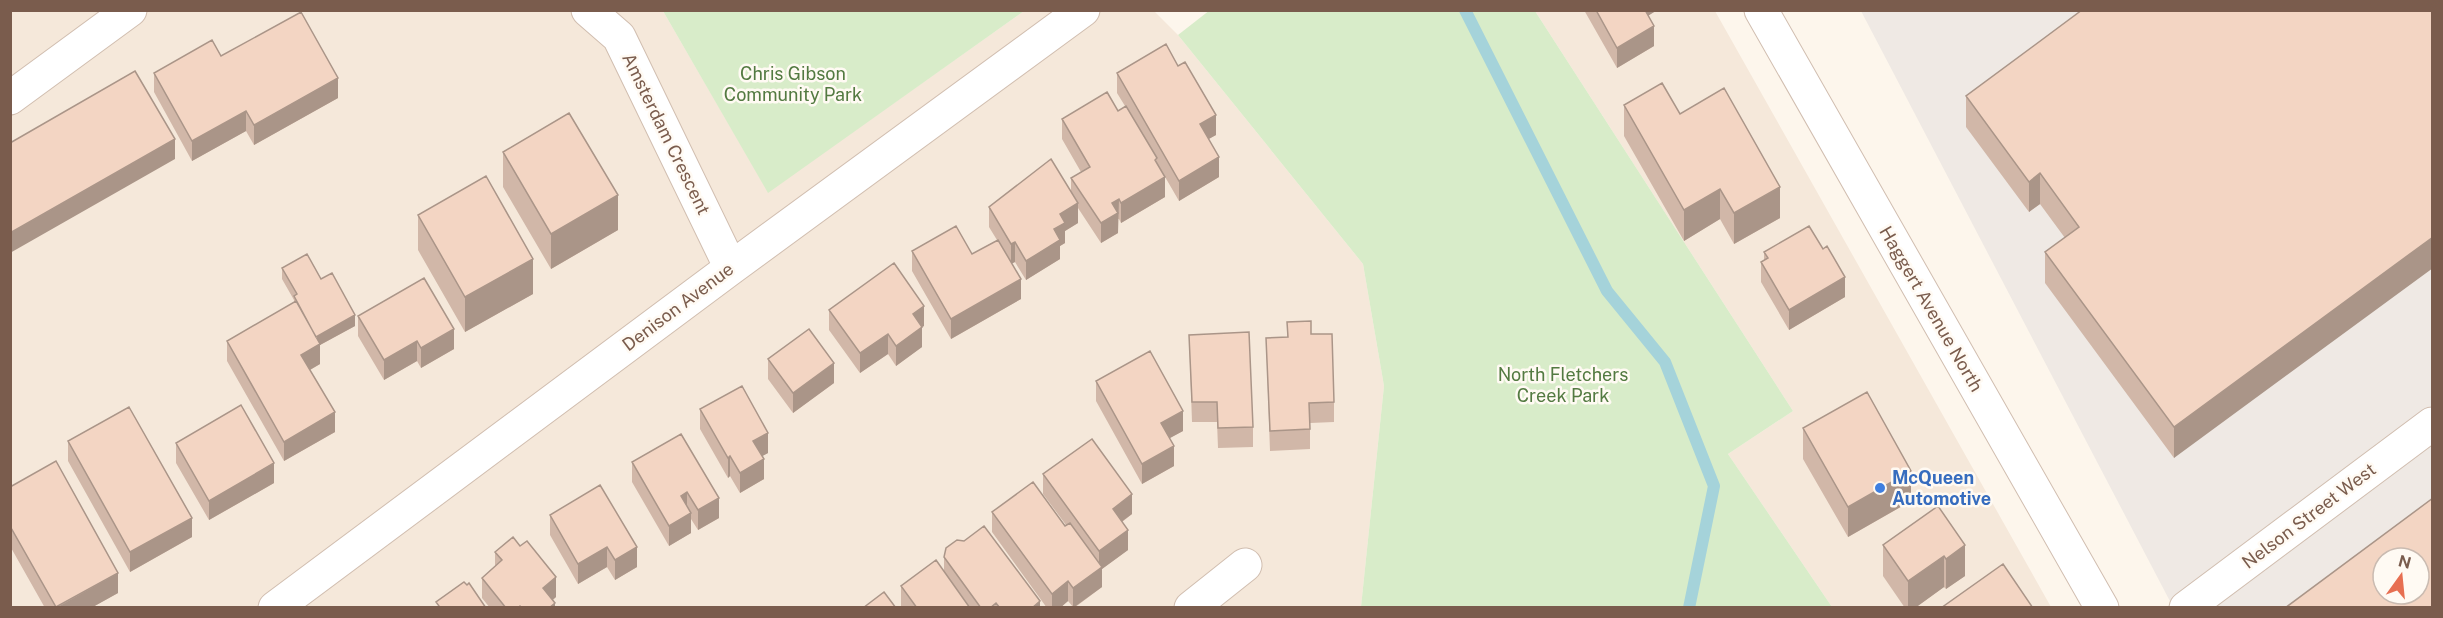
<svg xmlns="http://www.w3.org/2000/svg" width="2443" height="618" font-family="'Public Sans',sans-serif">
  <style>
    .residential { fill: #f5e8da }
    .industrial { fill: #efe9e4; fill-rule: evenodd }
    .green { fill: #d8ecc9 }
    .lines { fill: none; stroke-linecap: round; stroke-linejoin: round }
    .stream { stroke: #a5d3da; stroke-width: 12 }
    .minor-casing { stroke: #d1beb0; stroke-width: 35 }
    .minor { stroke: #fff; stroke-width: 33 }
    .wall { fill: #d1b7a8 }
    .shaded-wall { fill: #aa9588 }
    .building { fill: #f3d5c3; stroke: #aa9588; stroke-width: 1.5; fill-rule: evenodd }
    .shop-dot { fill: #3f7fe0; stroke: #fffaf3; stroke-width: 2 }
    .labels { text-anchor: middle; stroke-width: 5; stroke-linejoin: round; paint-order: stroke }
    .park-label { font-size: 18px; fill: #537a41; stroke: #fffaf3 }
    .street-label { font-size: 18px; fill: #7a5c4d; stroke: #fffaf3 }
    .shop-label { font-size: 18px; font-weight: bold; fill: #366cbe; stroke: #fffaf3; text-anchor: start }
  </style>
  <rect width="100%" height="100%" fill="#fdf6ec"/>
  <path class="residential" d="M 10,11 L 663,11 L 768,192 L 1024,11 L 1154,11 L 1178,35 L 1363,264 L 1384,386 L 1361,607 L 11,607 Z
    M 1535,11 L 1715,11 L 2051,607 L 1832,607 L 1728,454 L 1793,411 Z"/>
  <path class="industrial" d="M 1861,11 L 2432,11 L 2432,607 L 2173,607 ZM 2383,558 L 2419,558 L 2419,594 L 2383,594 Z"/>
  <path class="green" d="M 1210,10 L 1535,11 L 1793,411 L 1728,454 L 1832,607 L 1361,607 L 1384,386 L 1363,264 L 1178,35 Z
    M 663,11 L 1024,11 L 768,193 Z"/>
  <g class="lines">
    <path class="stream" d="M 1465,10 L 1607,291 L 1665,362 L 1714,486 L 1689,608"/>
    <defs>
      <path id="minor" d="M 588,10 L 619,37 L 731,268
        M 1761,10 L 2102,608
        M 10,98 L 130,10
        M 275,608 L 731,268 L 1083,10
        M 1191,608 L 1245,565
        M 2186,608 L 2432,424"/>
    </defs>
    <use href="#minor" class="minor-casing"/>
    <use href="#minor" class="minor"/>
  </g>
  <path class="wall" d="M 1584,10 L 1656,10 L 1648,16 L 1654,46 L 1617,68 Z
    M 2433,10 L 2174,458 L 2045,283 L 2045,252 L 2065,238 L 2040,204 L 2029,212 L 1966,127 L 1966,96 Z
    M 221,56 L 338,98 L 254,145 L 246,131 L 192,161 L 154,92 L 154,73 Z
    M 1117,73 L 1216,135 L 1208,139 L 1219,177 L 1179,201 L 1157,163 L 1165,197 L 1121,223 L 1119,219 L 1118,219 L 1118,233 L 1101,243 L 1078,208 L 1078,223 L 1065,231 L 1065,243 L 1060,246 L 1060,259 L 1026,280 L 1015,262 L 1012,263 L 1021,299 L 951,339 L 912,271 L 912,251 L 972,254 L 997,240 L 989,227 L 989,207 L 1071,192 L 1071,178 L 1081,172 L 1062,139 L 1062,119 L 1118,111 L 1125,106 L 1117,93 Z
    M 1624,105 L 1680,114 L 1780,218 L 1734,244 L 1720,219 L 1684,241 L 1624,136 Z
    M 503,152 L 618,230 L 551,269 L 503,187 Z
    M 418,215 L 533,294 L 465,332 L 418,250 Z
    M 1764,252 L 1845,297 L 1789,330 L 1761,282 L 1761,262 L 1764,260 Z
    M 282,268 L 321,279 L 355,326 L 320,345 L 320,364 L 310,370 L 335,432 L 284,461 L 227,361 L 227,341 L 294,303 L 294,300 L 282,279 Z
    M 829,310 L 924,326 L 922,327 L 922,347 L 896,366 L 888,354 L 860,373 L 829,330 Z
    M 358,316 L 454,349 L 421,368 L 417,361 L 384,380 L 358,336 Z
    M 1287,322 L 1311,334 L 1334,402 L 1334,422 L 1310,423 L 1310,449 L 1270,451 L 1266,338 L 1287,337 Z
    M 1189,335 L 1253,427 L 1253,447 L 1218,448 L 1217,422 L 1192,422 Z
    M 768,359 L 834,383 L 793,413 L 768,379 Z
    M 1096,381 L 1183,431 L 1169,438 L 1174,466 L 1142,484 L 1096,401 Z
    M 700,409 L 768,453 L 762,456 L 764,479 L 740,493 L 730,476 L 728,478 L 700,429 Z
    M 1803,428 L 1911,501 L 1848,537 L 1803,459 Z
    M 681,434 L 719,518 L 698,530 L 691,519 L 691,533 L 669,546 L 632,482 L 632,462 Z
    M 68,441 L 192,537 L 130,572 L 68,461 Z
    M 176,443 L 274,483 L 209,520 L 176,463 Z
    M 1043,474 L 1132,514 L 1122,522 L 1128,550 L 1102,569 L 1102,587 L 1074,608 L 1068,601 L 1060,608 L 1047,608 L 992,532 L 992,512 L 1066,525 L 1043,494 Z
    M 600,485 L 637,567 L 615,580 L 607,567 L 578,584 L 550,535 L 550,515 Z
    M 10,487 L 118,593 L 91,608 L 45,608 L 10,546 Z
    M 1938,506 L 1965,576 L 1946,589 L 1944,587 L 1915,608 L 1905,608 L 1883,576 L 1883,545 Z
    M 495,552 L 556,597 L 553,600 L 555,608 L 490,608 L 482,598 L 482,578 L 495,567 Z
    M 944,557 L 1040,608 L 902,608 L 901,606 L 901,586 L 944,572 Z"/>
  <path class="shaded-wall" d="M 1639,10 L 1656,10 L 1656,11 L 1639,21 Z
    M 1654,26 L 1654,46 L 1617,68 L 1617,48 Z
    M 338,78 L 338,98 L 254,145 L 254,125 Z
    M 246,111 L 246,131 L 192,161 L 192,141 Z
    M 1216,115 L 1216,135 L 1200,144 L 1200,124 Z
    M 175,139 L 175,159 L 10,253 L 10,233 Z
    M 1219,157 L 1219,177 L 1179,201 L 1179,181 Z
    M 2040,173 L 2040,204 L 2029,212 L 2029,182 Z
    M 1165,177 L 1165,197 L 1121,223 L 1121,203 Z
    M 1780,187 L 1780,218 L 1734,244 L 1734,213 Z
    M 1720,189 L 1720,219 L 1684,241 L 1684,210 Z
    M 618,195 L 618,230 L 551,269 L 551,234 Z
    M 1119,199 L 1118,233 L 1101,243 L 1101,223 L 1112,203 Z
    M 1078,203 L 1078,223 L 1065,231 L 1065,243 L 1060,246 L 1060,259 L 1026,280 L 1026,261 L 1060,214 Z
    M 2433,237 L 2433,268 L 2174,458 L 2174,427 Z
    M 1015,242 L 1015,262 L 1011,264 L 1011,244 Z
    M 533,259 L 533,294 L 465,332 L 465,297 Z
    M 1845,277 L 1845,297 L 1789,330 L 1789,310 Z
    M 1021,279 L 1021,299 L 951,339 L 951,319 Z
    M 924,306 L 924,326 L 922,327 L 922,347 L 896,366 L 896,346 L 913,314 Z
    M 355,315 L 355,326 L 320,345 L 320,364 L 301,375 L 301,355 L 316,337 Z
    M 454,329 L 454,349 L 421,368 L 421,348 Z
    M 888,334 L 888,354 L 860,373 L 860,353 Z
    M 417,341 L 417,361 L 384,380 L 384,360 Z
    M 834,363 L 834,383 L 793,413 L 793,393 Z
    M 1183,411 L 1183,431 L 1161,443 L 1161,423 Z
    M 335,412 L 335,432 L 284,461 L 284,442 Z
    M 768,433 L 768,453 L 753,461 L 753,441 Z
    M 1174,446 L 1174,466 L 1142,484 L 1142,464 Z
    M 730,456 L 730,476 L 728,478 L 728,458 Z
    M 764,459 L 764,479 L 740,493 L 740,473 Z
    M 274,463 L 274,483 L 209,520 L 209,501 Z
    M 1911,471 L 1911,501 L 1848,537 L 1848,507 Z
    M 687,492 L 687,512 L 681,496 Z
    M 1132,494 L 1132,514 L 1113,528 L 1113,509 Z
    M 719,498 L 719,518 L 698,530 L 698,510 Z
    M 691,513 L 691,533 L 669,546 L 669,526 Z
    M 192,518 L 192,537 L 130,572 L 130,552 Z
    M 1128,530 L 1128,550 L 1102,569 L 1102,587 L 1073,608 L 1073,588 L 1099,569 L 1099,551 Z
    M 1965,545 L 1965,576 L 1946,589 L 1946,559 Z
    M 607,547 L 607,567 L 578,584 L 578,564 Z
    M 637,547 L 637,567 L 615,580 L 615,560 Z
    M 1944,556 L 1944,587 L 1915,608 L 1908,608 L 1908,581 Z
    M 118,573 L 118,593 L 91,608 L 56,608 Z
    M 556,577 L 556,597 L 543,607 L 543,588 Z
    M 1068,581 L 1068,601 L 1060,608 L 1052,608 L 1052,594 Z
    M 1040,601 L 1040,608 L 1032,608 Z
    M 555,603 L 555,608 L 549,608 Z"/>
  <path class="building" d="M 1596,10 L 1645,10 L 1654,26 L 1617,48 Z
    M 2082,10 L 2433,10 L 2433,237 L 2174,427 L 2045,252 L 2079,227 L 2040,173 L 2029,182 L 1966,96 Z
    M 301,12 L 338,78 L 254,125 L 246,111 L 192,141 L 154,73 L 212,40 L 221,56 Z
    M 1166,44 L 1178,66 L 1185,62 L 1216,115 L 1200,124 L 1219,157 L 1179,181 L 1117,73 Z
    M 135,71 L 175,139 L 10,233 L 10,143 Z
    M 1662,83 L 1680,114 L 1724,88 L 1780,187 L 1734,213 L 1720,189 L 1684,210 L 1624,105 Z
    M 1107,92 L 1118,111 L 1126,106 L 1157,158 L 1155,160 L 1165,177 L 1121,203 L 1119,199 L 1112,203 L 1118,213 L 1101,223 L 1071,178 L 1090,167 L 1062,119 Z
    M 569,113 L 618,195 L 551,234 L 503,152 Z
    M 1051,159 L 1078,203 L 1060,214 L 1065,223 L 1054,229 L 1060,240 L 1026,261 L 1015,242 L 1011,244 L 989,207 Z
    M 486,176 L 533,259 L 465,297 L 418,215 Z
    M 956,226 L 972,254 L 998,240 L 1021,279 L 951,319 L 912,251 Z
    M 1809,226 L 1823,249 L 1827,246 L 1845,277 L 1789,310 L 1761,262 L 1768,258 L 1764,252 Z
    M 307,254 L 321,279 L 332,273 L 355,315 L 316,337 L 294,296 L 297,294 L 282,268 Z
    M 894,263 L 924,306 L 913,314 L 922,327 L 896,346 L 888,334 L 860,353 L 829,310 Z
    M 424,278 L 454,329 L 421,348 L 417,341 L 384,360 L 358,316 Z
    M 296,301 L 320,344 L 301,355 L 335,412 L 284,442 L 227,341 Z
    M 1311,321 L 1311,334 L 1332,334 L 1334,402 L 1309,403 L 1310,429 L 1270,431 L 1266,338 L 1288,337 L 1287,322 Z
    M 809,329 L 834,363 L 793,393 L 768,359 Z
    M 1249,332 L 1253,427 L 1218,428 L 1217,402 L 1192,402 L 1189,335 Z
    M 1150,351 L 1183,411 L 1161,423 L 1174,446 L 1142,464 L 1096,381 Z
    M 742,386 L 768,433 L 753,441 L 764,459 L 740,473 L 730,456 L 728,458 L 700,409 Z
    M 1867,392 L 1911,471 L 1848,507 L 1803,428 Z
    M 241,405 L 274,463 L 209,501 L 176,443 Z
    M 129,407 L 192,518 L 130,552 L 68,441 Z
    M 681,434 L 719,498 L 698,510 L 687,492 L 681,496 L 691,513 L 669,526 L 632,462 Z
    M 1092,439 L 1132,494 L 1113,509 L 1128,530 L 1099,551 L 1043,474 Z
    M 56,461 L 118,573 L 56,607 L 10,526 L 10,487 Z
    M 1033,482 L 1065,526 L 1070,523 L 1102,567 L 1073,588 L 1068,581 L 1052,594 L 992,512 Z
    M 600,485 L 637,547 L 615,560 L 607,547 L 578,564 L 550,515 Z
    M 2433,498 L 2433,608 L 2285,608 ZM 2383,558 L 2419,558 L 2419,594 L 2383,594 Z
    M 1938,506 L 1965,545 L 1946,559 L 1944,556 L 1908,581 L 1883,545 Z
    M 984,526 L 1040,601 L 1032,608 L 1000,608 L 996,603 L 990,608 L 981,608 L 944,557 L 946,548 L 957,540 L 964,541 Z
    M 513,537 L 520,546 L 527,541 L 556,577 L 543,588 L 555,603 L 549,608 L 522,608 L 520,606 L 518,608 L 506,608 L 482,578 L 502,560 L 495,552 Z
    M 936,560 L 970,608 L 917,608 L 901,586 Z
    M 2003,564 L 2033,608 L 1941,608 Z
    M 464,582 L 467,585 L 469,583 L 486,608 L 436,608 L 439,606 L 436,602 Z
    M 884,592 L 896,608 L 863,608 Z"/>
  <circle class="shop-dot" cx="1880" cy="488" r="6"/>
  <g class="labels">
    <g class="park-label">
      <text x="793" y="80">Chris Gibson<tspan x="793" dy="21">Community Park</tspan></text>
      <text x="1563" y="381">North Fletchers<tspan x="1563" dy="21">Creek Park</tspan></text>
    </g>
    <g class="street-label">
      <text transform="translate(666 134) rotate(64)" y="6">Amsterdam Crescent</text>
      <text transform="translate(678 307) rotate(-37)" y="6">Denison Avenue</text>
      <text transform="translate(1931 309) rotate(60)" y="6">Haggert Avenue North</text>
      <text transform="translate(2309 516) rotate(-37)" y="6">Nelson Street West</text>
    </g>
    <g class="shop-label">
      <text x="1892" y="484">McQueen<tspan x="1892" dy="21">Automotive</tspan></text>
    </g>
  </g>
  <rect width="2443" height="618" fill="none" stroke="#7a5c4d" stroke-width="24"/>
  <g transform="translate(2401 576) rotate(15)"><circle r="28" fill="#fffaf3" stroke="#cabbb1" stroke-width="1.5"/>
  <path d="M0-4.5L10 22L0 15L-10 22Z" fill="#e76f51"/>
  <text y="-9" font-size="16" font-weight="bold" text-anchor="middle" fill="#7a5c4d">N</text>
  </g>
</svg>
